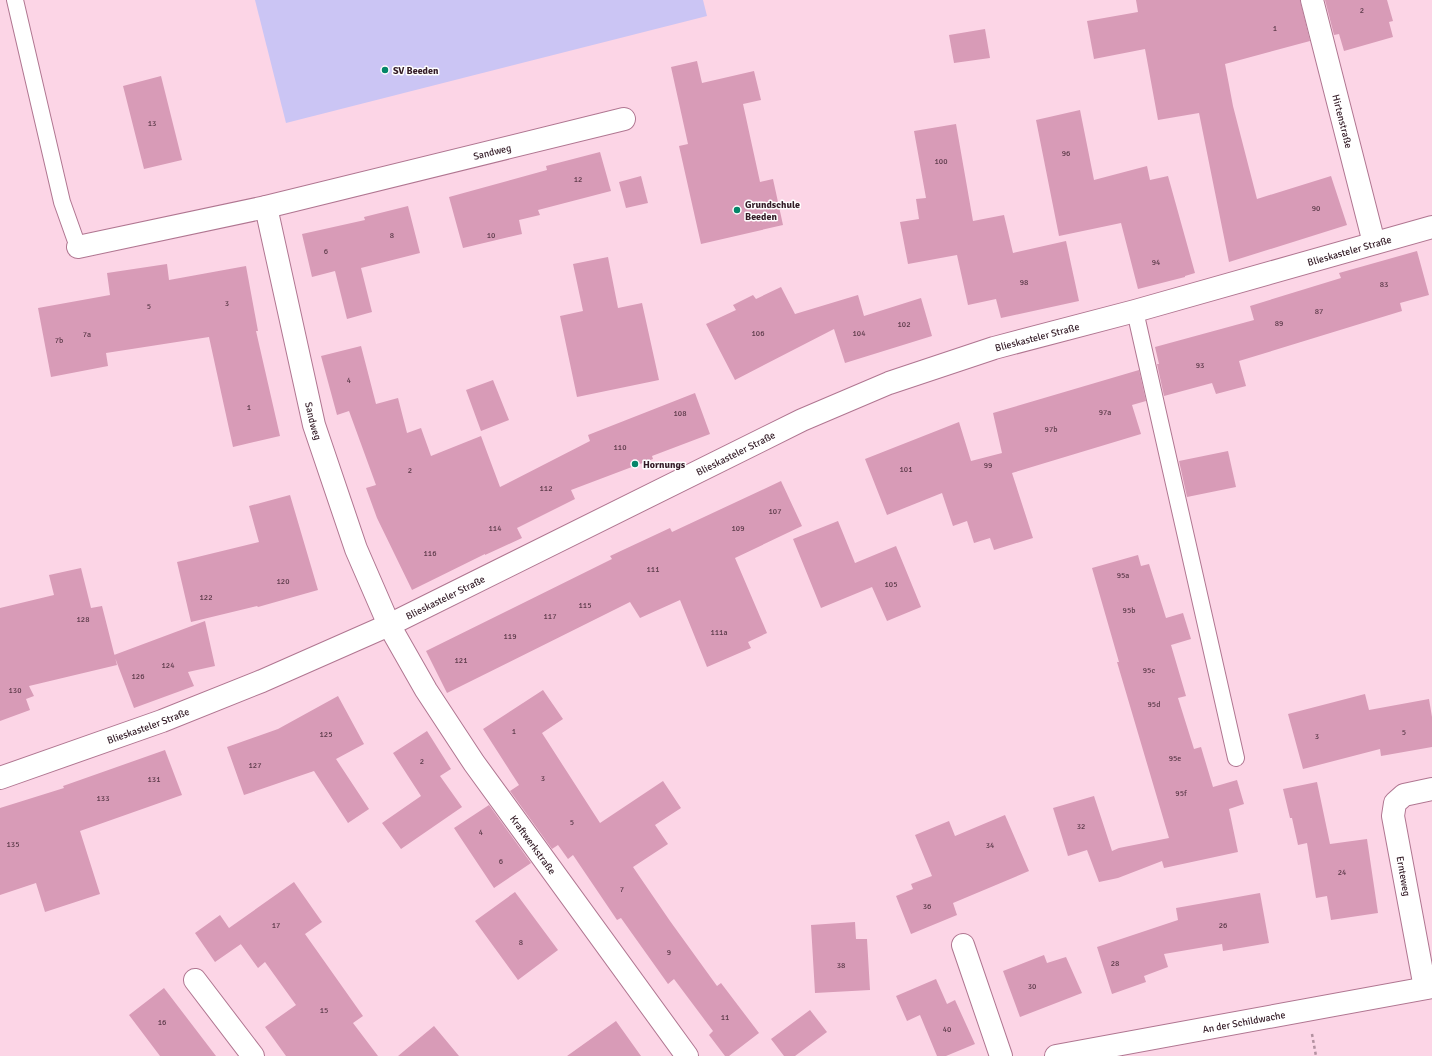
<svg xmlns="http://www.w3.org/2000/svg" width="1432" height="1056" font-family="Signika,sans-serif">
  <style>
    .green { fill: #cbc5f4 }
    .building { fill: #d89bb7 }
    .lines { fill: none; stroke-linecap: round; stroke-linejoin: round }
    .lane-casing { stroke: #b07691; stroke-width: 18 }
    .street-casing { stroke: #b07691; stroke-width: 24 }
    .secondary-casing { stroke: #b07691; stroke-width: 24 }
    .path { stroke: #b391a0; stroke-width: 2.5; stroke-dasharray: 3 3; stroke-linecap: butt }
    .lane { stroke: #fff; stroke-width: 16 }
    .street { stroke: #fff; stroke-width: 22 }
    .secondary { stroke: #fff; stroke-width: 22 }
    .poi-dot { fill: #048669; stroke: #fff; stroke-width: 1.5 }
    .labels { text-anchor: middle; stroke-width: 3; stroke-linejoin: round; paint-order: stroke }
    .number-label { font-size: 8px; fill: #5c3b4a }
    .poi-label { font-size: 10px; font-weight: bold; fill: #331b26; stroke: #fff; text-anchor: start }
    .street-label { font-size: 10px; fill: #331b26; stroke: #fff }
  </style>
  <rect width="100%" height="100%" fill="#fcd5e6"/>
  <path class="green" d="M 255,0 L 703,0 L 707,16 L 286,123 Z"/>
  <path class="building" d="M 1136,0 L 1300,0 L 1310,41 L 1225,64 L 1233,106 L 1257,199 L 1331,176 L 1347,225 L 1229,262 L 1199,113 L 1158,120 L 1145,49 L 1094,59 L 1087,21 L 1138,12 Z
    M 1325,0 L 1387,0 L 1393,21 L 1389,22 L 1393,37 L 1344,51 L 1339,34 L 1334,35 Z
    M 985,29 L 990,58 L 954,63 L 949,35 Z
    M 697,61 L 702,83 L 754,71 L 761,100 L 743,104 L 760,182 L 773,179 L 783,225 L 701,244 L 679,146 L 688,144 L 671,67 Z
    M 161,76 L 182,160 L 144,169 L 123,86 Z
    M 1080,110 L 1094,180 L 1147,166 L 1150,180 L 1168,176 L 1195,273 L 1185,276 L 1185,277 L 1138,289 L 1121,223 L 1059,236 L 1036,120 Z
    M 956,124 L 973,221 L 1004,215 L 1013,253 L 1066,241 L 1079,301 L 1001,318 L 996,299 L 968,305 L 957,255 L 908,264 L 900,222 L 919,219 L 916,199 L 926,198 L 914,131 Z
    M 600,152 L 611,191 L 538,210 L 540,215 L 519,220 L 522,234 L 463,248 L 449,197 L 547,170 L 546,166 Z
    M 641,176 L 648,203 L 626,208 L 619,182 Z
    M 408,206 L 420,253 L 361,268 L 372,312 L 347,319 L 335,271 L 312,277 L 302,234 L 365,220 L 364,217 Z
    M 1417,251 L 1429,295 L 1400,303 L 1402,311 L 1239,361 L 1246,386 L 1216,394 L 1212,383 L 1164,396 L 1157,364 L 1159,364 L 1155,347 L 1254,320 L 1250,306 L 1341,278 L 1339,273 Z
    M 608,257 L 618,308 L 642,303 L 659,380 L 577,397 L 560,316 L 583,311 L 573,264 Z
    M 167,264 L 169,280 L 246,266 L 258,331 L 256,331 L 280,436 L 233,447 L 209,337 L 106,353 L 108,366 L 51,377 L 38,308 L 110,295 L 107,273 Z
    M 781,287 L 795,314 L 858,295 L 864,316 L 921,298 L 932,336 L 845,363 L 834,329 L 735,380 L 706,324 L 736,310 L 733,305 L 753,295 L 756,299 Z
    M 361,346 L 376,404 L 398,398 L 407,433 L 421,428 L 431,456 L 481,436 L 500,487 L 590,441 L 588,435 L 695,393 L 710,434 L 652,456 L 653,459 L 571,490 L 575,499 L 517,528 L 522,538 L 485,555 L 485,554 L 412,590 L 377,518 L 366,488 L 376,485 L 349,411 L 337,415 L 321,356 Z
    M 1139,370 L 1146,401 L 1132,405 L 1141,434 L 1012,473 L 1033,538 L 994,550 L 990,538 L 974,543 L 967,521 L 953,526 L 942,493 L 887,515 L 865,459 L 959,422 L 971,461 L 1002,453 L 993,413 Z
    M 493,380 L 509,420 L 481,431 L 466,390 Z
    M 1228,451 L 1236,487 L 1187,497 L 1179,461 Z
    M 781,481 L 802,526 L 735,558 L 767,633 L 748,642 L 751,648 L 707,667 L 680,600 L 640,618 L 630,602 L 447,693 L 426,651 L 612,559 L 610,556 L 670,528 L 672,532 Z
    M 290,495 L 318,590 L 258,607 L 257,606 L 191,622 L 177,562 L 259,542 L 249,506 Z
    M 838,521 L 855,563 L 896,546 L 921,607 L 887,621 L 872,587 L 821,608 L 793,539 Z
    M 1138,555 L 1141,566 L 1149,564 L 1166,618 L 1183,613 L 1191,639 L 1171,645 L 1186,696 L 1178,698 L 1194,749 L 1201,747 L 1213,787 L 1237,780 L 1244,804 L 1229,809 L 1238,852 L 1164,868 L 1162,861 L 1118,878 L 1099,882 L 1087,850 L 1068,856 L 1053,808 L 1094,796 L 1112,851 L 1119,848 L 1169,838 L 1117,662 L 1119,662 L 1092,568 Z
    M 81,568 L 91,608 L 102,606 L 117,665 L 29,686 L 34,696 L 26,699 L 30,710 L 0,721 L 0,608 L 54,595 L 49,575 Z
    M 205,621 L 215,666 L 188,672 L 194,686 L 134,708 L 114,655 Z
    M 543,690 L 563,719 L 542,733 L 600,823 L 663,781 L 681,808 L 655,825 L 668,844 L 633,867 L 670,921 L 717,986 L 721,983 L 759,1033 L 729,1056 L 725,1056 L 709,1035 L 713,1031 L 674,979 L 668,984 L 621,918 L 617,920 L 573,855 L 568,859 L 558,845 L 552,849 L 510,791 L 519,785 L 483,729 Z
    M 1365,694 L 1369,710 L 1429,699 L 1432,717 L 1432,747 L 1381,756 L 1380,749 L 1303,769 L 1288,714 Z
    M 338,696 L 364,744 L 336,759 L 369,809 L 348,823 L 314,771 L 244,795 L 227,747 L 278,729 Z
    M 427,731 L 451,769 L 440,776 L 462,807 L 401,849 L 382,823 L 421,796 L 393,753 Z
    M 165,750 L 182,795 L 80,831 L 100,894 L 45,912 L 36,883 L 0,895 L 0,808 L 64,788 L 63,786 Z
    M 1317,782 L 1330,844 L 1367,839 L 1378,913 L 1331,920 L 1327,896 L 1316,898 L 1307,843 L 1298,845 L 1292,818 L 1290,818 L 1283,789 Z
    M 489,805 L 531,863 L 494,888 L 454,828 Z
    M 1005,815 L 1029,871 L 953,903 L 957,915 L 911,934 L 896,896 L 913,889 L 911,884 L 932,876 L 915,835 L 949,821 L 955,836 Z
    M 294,882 L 322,922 L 305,934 L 363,1016 L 353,1023 L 378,1056 L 286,1056 L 265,1027 L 296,1005 L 265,962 L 258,968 L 232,932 L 241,944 L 215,962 L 195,933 L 220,915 L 229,928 Z
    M 515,892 L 558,950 L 518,980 L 475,921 Z
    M 1260,893 L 1269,943 L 1223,951 L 1222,944 L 1164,954 L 1168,967 L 1144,976 L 1146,982 L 1112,994 L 1097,947 L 1178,920 L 1176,908 Z
    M 855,922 L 856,939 L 867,939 L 870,990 L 815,993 L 811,925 Z
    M 1044,955 L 1047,963 L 1066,957 L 1082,993 L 1020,1017 L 1003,971 Z
    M 936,979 L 947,1004 L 955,1000 L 975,1044 L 946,1056 L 937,1056 L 920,1015 L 907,1021 L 896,996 Z
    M 164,988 L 216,1056 L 160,1056 L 129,1015 Z
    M 810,1010 L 827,1032 L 795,1056 L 784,1056 L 771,1039 Z
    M 616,1021 L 641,1056 L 567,1056 Z
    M 434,1026 L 459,1056 L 398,1056 Z"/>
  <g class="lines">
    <defs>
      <path id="lane" d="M 15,0 L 62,202 L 78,247
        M 1135,311 L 1236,758"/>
      <g id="street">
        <path id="s1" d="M 1312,0 L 1374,243"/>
        <path id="s2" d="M 266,207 L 314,425 L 356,549 L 389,625 L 426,690 L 474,763 L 687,1056"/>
        <path id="s3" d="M 78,247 L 266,207 L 624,119"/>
        <path d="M 963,945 L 1001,1056"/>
        <path d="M 195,980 L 253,1056"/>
        <path d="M 1425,988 L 1393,816 L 1395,803 L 1404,795 L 1432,789"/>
        <path id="s4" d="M 1056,1056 L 1432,987"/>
      </g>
      <g id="secondary">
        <path id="s5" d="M 0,778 L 162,721 L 262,681 L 389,625 L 802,420 L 889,383 L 994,348 L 1135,311 L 1432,227"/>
      </g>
    </defs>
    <use href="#lane" class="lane-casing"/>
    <use href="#street" class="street-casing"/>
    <use href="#secondary" class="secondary-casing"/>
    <path class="path" d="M 1312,1034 L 1316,1056"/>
    <use href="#lane" class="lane"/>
    <use href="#street" class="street"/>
    <use href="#secondary" class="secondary"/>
  </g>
  <g class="poi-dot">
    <circle cx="385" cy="70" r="4"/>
    <circle cx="737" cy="210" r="4"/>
    <circle cx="635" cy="464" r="4"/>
  </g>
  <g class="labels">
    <g class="number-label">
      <text x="1362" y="13">2</text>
      <text x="1275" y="31">1</text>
      <text x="152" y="126">13</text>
      <text x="1066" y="156">96</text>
      <text x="941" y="164">100</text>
      <text x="578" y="182">12</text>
      <text x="1316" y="211">90</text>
      <text x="392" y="238">8</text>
      <text x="491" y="238">10</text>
      <text x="326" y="254">6</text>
      <text x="1156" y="265">94</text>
      <text x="1024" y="285">98</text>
      <text x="1384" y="287">83</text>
      <text x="227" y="306">3</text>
      <text x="149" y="309">5</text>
      <text x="1319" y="314">87</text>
      <text x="1279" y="326">89</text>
      <text x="904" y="327">102</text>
      <text x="758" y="336">106</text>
      <text x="859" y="336">104</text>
      <text x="87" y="337">7a</text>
      <text x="59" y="343">7b</text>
      <text x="1200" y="368">93</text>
      <text x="349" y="383">4</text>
      <text x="249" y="410">1</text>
      <text x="1105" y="415">97a</text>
      <text x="680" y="416">108</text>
      <text x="1051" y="432">97b</text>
      <text x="620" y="450">110</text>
      <text x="988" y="468">99</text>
      <text x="906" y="472">101</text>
      <text x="410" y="473">2</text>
      <text x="546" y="491">112</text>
      <text x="775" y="514">107</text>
      <text x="495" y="531">114</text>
      <text x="738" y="531">109</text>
      <text x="430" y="556">116</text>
      <text x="653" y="572">111</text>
      <text x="1123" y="578">95a</text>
      <text x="283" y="584">120</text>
      <text x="891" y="587">105</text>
      <text x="206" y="600">122</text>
      <text x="585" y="608">115</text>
      <text x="1129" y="613">95b</text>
      <text x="550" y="619">117</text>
      <text x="83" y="622">128</text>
      <text x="719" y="635">111a</text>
      <text x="510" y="639">119</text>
      <text x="461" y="663">121</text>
      <text x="168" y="668">124</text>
      <text x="1149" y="673">95c</text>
      <text x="138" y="679">126</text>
      <text x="15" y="693">130</text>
      <text x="1154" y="707">95d</text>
      <text x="514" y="734">1</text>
      <text x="1404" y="735">5</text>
      <text x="326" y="737">125</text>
      <text x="1317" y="739">3</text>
      <text x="1175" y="761">95e</text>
      <text x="422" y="764">2</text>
      <text x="255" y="768">127</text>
      <text x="543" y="781">3</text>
      <text x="154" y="782">131</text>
      <text x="1181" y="796">95f</text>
      <text x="103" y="801">133</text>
      <text x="572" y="825">5</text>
      <text x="1081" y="829">32</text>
      <text x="481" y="835">4</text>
      <text x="13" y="847">135</text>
      <text x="990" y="848">34</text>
      <text x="501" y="864">6</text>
      <text x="1342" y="875">24</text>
      <text x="622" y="892">7</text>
      <text x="927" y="909">36</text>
      <text x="276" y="928">17</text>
      <text x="1223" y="928">26</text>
      <text x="521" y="945">8</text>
      <text x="669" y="955">9</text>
      <text x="1115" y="966">28</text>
      <text x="841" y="968">38</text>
      <text x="1032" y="989">30</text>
      <text x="324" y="1013">15</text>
      <text x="725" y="1020">11</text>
      <text x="162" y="1025">16</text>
      <text x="947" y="1032">40</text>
    </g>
    <g class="poi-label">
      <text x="393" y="74">SV Beeden</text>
      <text x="745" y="208">Grundschule<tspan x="745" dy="12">Beeden</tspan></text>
      <text x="643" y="468">Hornungs</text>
    </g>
    <g class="street-label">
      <text dy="4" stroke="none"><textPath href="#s1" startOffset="125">Hirtenstraße</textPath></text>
      <text dy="4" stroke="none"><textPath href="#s3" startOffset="425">Sandweg</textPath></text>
      <text dy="4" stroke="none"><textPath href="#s5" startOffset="1453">Blieskasteler Straße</textPath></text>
      <text dy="4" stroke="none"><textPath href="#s5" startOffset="1129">Blieskasteler Straße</textPath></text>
      <text dy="4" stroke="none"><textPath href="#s2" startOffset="219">Sandweg</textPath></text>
      <text dy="4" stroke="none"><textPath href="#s5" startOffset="805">Blieskasteler Straße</textPath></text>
      <text dy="4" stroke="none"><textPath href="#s5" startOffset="481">Blieskasteler Straße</textPath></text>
      <text dy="4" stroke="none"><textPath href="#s5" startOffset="157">Blieskasteler Straße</textPath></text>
      <text dy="4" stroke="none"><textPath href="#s2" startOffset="700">Kraftwerkstraße</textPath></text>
      <text transform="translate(1404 876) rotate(80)" y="4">Ernteweg</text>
      <text dy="4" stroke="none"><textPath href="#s4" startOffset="191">An der Schildwache</textPath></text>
    </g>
  </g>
</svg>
